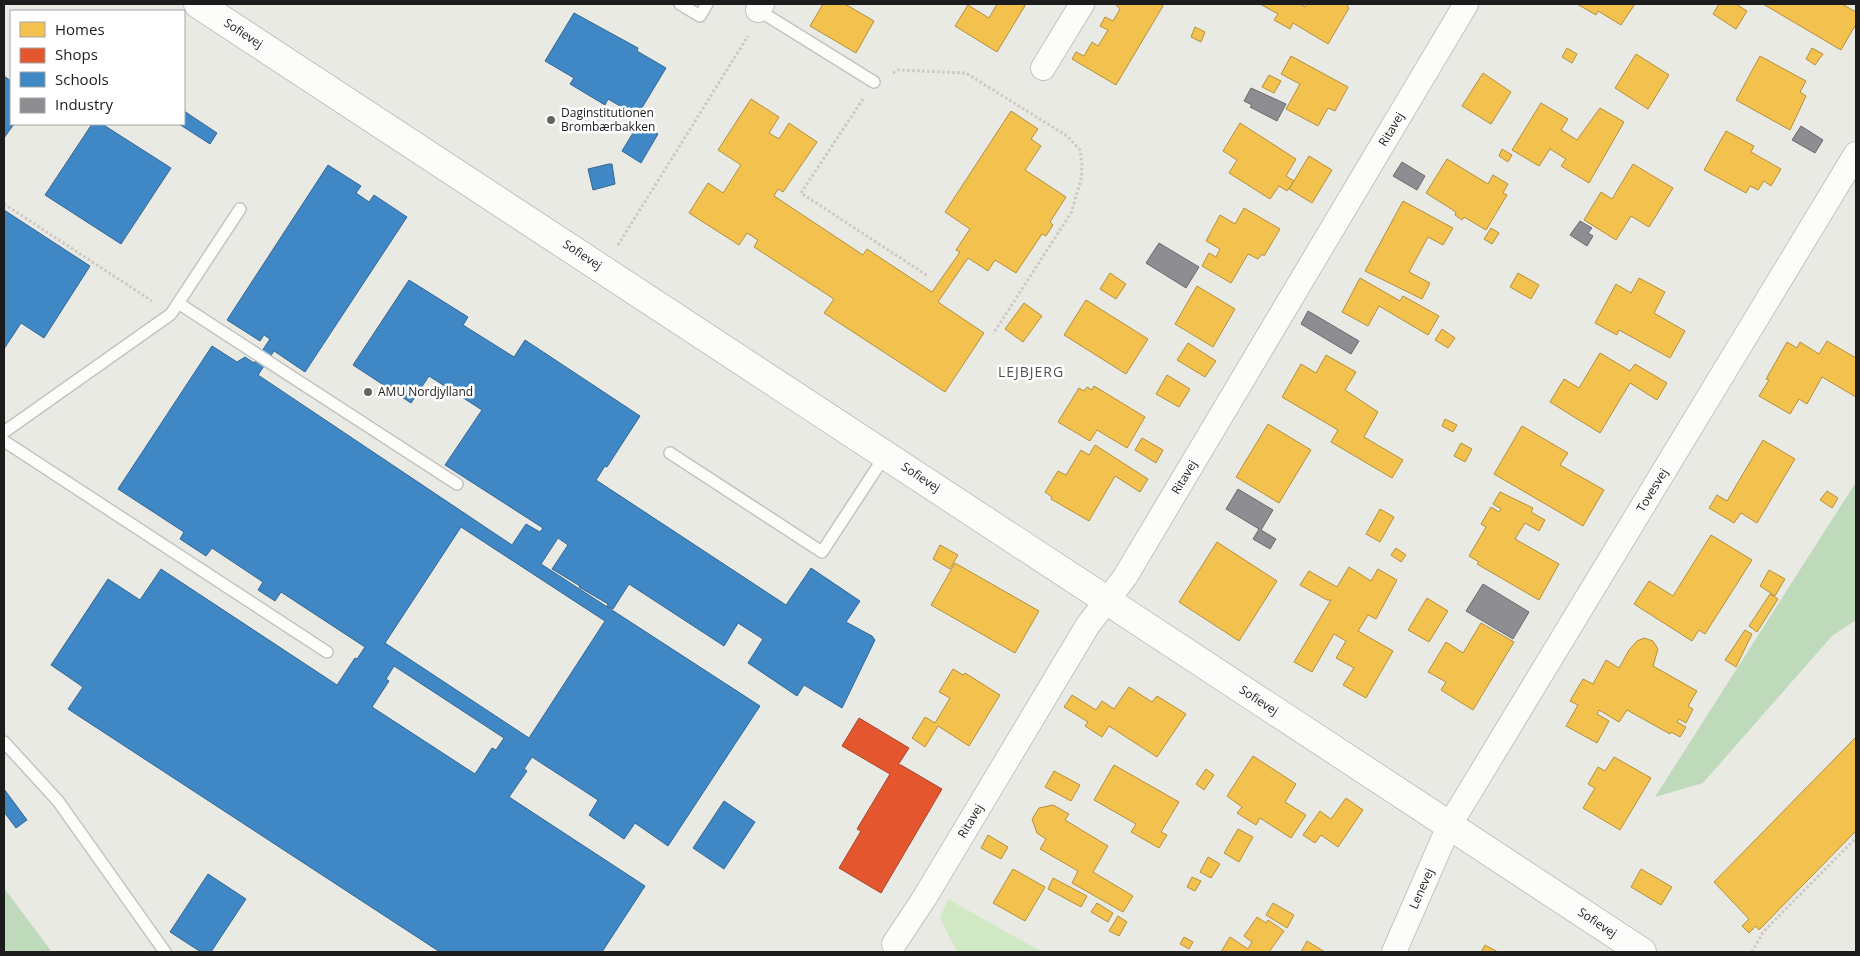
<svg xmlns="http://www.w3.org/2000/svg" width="1860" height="956" font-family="'Open Sans',sans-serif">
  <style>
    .grass { fill: #d0e8c4 }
    .forest { fill: #bfdabb }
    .homes { fill: #f2c14e; stroke: #b2903f }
    .shops { fill: #e4572e; stroke: #a84529 }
    .schools { fill: #3f88c5; stroke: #346892; fill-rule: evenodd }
    .industry { fill: #8d8d92; stroke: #6b6b6f }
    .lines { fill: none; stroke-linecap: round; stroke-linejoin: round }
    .service-casing { stroke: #c3c3c1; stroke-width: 14 }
    .minor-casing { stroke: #c3c3c1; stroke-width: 26 }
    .tertiary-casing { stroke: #c3c3c1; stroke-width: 30 }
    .path { stroke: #d1c7c2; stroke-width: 3; stroke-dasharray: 2.5 2.5; stroke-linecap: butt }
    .service { stroke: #fcfcfb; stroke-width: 11 }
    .minor { stroke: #fcfcfb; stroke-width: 24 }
    .tertiary { stroke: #fcfcfb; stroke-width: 28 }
    .poi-dot { fill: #646462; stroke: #fff; stroke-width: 2 }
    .labels { text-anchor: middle; stroke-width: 5; stroke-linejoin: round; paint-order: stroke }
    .street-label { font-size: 12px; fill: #1c1c1c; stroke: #fff }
    .poi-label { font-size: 12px; fill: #1c1c1c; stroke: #fff; text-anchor: start }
    .neighbourhood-label { font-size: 14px; letter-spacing: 1px; fill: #4f4f4f; stroke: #fff }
  </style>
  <rect width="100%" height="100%" fill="#eaeae5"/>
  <path class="grass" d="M 948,899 L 1042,952 L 957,952 L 940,918 Z"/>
  <path class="forest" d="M 1856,482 L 1856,620 L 1832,636 L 1703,783 L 1655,797 Z
    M 4,888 L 52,952 L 4,952 Z"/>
  <path class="homes" d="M 823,4 L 845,4 L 874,21 L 856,53 L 810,26 Z
    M 997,4 L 1026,4 L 997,52 L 955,26 L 968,5 L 989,18 Z
    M 1115,4 L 1160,4 L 1163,6 L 1116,85 L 1072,59 L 1076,52 L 1084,56 L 1092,42 L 1098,46 L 1108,30 L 1100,26 L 1105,17 L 1113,21 L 1120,9 Z
    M 1260,4 L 1300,4 L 1305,7 L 1307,4 L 1348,4 L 1347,6 L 1349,8 L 1328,44 L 1293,23 L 1290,29 L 1274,20 L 1278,14 Z
    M 1577,4 L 1635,4 L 1621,25 L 1598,11 L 1596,15 Z
    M 1719,4 L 1736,4 L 1747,11 L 1736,29 L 1713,14 Z
    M 1763,4 L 1842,4 L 1856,12 L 1856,24 L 1841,50 Z
    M 1195,27 L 1205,32 L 1201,42 L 1191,37 Z
    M 1567,48 L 1577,54 L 1572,63 L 1562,57 Z
    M 1812,48 L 1823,54 L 1815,65 L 1806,59 Z
    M 1636,54 L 1669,75 L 1648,109 L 1615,88 Z
    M 1291,56 L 1348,87 L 1335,111 L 1328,108 L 1318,126 L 1286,109 L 1300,84 L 1281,74 Z
    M 1760,56 L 1806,81 L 1800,92 L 1806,96 L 1790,130 L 1736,100 Z
    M 1483,73 L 1511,92 L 1491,124 L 1462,106 Z
    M 1269,75 L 1281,81 L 1274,93 L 1262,87 Z
    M 751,99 L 779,117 L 769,133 L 779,139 L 789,123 L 817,142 L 783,192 L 778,189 L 774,196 L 863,255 L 867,249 L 932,292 L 960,252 L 956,250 L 970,229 L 945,212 L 1011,111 L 1038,129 L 1031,139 L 1041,146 L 1025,170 L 1066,197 L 1050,222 L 1053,225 L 1046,236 L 1042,234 L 1016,273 L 995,260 L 988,271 L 968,258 L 938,302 L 984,333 L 945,392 L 824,313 L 834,299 L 754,247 L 758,240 L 747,233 L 739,245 L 689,213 L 708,183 L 723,193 L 741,165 L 718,150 Z
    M 1541,103 L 1568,119 L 1561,130 L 1577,140 L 1600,108 L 1624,122 L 1589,183 L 1561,166 L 1566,159 L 1550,149 L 1539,166 L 1512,150 Z
    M 1240,123 L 1296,159 L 1286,176 L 1294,181 L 1287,191 L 1279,186 L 1270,199 L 1229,173 L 1237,160 L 1223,151 Z
    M 1726,131 L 1754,146 L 1751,152 L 1781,169 L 1771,186 L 1764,181 L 1758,190 L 1750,186 L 1746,193 L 1704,170 Z
    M 1502,149 L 1512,155 L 1508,162 L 1499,156 Z
    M 1309,156 L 1332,170 L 1312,203 L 1289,189 Z
    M 1447,159 L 1488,184 L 1493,175 L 1508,184 L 1503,193 L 1507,195 L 1486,230 L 1464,217 L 1462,220 L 1455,215 L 1456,212 L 1426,193 Z
    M 1633,164 L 1673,188 L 1649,227 L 1631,216 L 1616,240 L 1584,220 L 1601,192 L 1612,199 Z
    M 1403,201 L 1453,228 L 1443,245 L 1428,237 L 1409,272 L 1430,283 L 1422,299 L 1365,271 Z
    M 1244,208 L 1280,229 L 1264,256 L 1262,254 L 1258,259 L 1248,254 L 1231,283 L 1202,266 L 1209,253 L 1216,257 L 1220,249 L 1206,241 L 1220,215 L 1235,224 Z
    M 1491,228 L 1499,233 L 1492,244 L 1484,239 Z
    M 1110,273 L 1126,284 L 1116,299 L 1100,289 Z
    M 1518,273 L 1539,285 L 1531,299 L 1510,287 Z
    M 1360,278 L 1400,301 L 1403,296 L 1439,316 L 1428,335 L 1379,306 L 1368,326 L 1342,312 Z
    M 1639,278 L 1665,292 L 1654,313 L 1685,331 L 1670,358 L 1619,330 L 1617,335 L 1595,323 L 1616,284 L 1631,293 Z
    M 1197,286 L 1235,309 L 1213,347 L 1175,324 Z
    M 1086,300 L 1148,339 L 1126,374 L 1064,335 Z
    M 1024,303 L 1042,316 L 1023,342 L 1005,329 Z
    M 1442,329 L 1455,338 L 1448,348 L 1435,340 Z
    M 1827,341 L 1856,358 L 1856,397 L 1822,377 L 1807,404 L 1799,399 L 1790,414 L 1759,396 L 1769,380 L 1766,379 L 1787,342 L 1797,348 L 1800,342 L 1819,354 Z
    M 1188,343 L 1216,361 L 1205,377 L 1177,360 Z
    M 1600,353 L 1630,371 L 1635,364 L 1667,383 L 1657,400 L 1630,383 L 1600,433 L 1550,402 L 1564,379 L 1579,388 Z
    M 1326,355 L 1356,372 L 1345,390 L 1378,412 L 1364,437 L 1403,460 L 1392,478 L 1331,442 L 1338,430 L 1282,397 L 1301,364 L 1316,373 Z
    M 1167,375 L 1190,389 L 1179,407 L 1156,394 Z
    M 1094,386 L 1145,417 L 1127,448 L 1097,430 L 1090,441 L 1058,422 L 1079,388 L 1084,391 L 1087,387 L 1092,390 Z
    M 1445,419 L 1457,425 L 1453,432 L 1442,426 Z
    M 1268,424 L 1311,450 L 1279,503 L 1236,477 Z
    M 1522,426 L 1568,453 L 1560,465 L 1604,490 L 1583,526 L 1494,474 Z
    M 1142,438 L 1163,450 L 1156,463 L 1135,450 Z
    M 1763,440 L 1795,459 L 1757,523 L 1741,513 L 1734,523 L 1709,508 L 1717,495 L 1727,501 Z
    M 1461,443 L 1472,449 L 1465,462 L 1454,456 Z
    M 1095,445 L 1148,479 L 1140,492 L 1115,476 L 1089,521 L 1051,499 L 1052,497 L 1045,492 L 1058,471 L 1066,475 L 1081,450 L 1089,455 Z
    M 1827,491 L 1838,498 L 1832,508 L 1820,500 Z
    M 1500,492 L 1533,508 L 1531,512 L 1545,520 L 1539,531 L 1525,523 L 1515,539 L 1559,564 L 1539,600 L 1477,564 L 1479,562 L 1469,556 L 1486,527 L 1481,524 L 1491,507 L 1499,512 L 1501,509 L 1493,504 Z
    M 1380,509 L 1394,517 L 1380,542 L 1366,534 Z
    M 1711,535 L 1752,560 L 1705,634 L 1699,630 L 1692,641 L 1634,604 L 1649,581 L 1673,596 Z
    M 1217,542 L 1277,581 L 1239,641 L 1179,602 Z
    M 940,545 L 958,555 L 950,569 L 933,559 Z
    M 1396,548 L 1406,555 L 1401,562 L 1391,555 Z
    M 955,563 L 1039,611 L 1015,653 L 931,605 Z
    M 1349,567 L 1371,581 L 1378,569 L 1397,580 L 1376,619 L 1368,615 L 1358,631 L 1393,651 L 1366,698 L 1343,685 L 1354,668 L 1336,658 L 1346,641 L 1334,634 L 1312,672 L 1294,662 L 1331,600 L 1327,600 L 1300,585 L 1309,571 L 1337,587 Z
    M 1769,570 L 1785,579 L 1775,596 L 1760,586 Z
    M 1770,594 L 1778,599 L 1757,632 L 1749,626 Z
    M 1427,598 L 1448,611 L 1429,642 L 1408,630 Z
    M 1481,623 L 1514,642 L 1473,710 L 1441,690 L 1446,682 L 1428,672 L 1446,642 L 1463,653 Z
    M 1745,630 L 1752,634 L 1736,667 L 1725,660 Z
    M 1644,638 L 1653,641 L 1658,649 L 1653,666 L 1697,691 L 1688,706 L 1693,709 L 1686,723 L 1679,719 L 1677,722 L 1686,727 L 1680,737 L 1671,732 L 1670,734 L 1627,710 L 1619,722 L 1599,710 L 1597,714 L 1609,721 L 1597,743 L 1566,726 L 1578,705 L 1570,701 L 1583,679 L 1593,684 L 1606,660 L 1619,668 L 1629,650 L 1637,641 Z
    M 953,669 L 963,675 L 965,673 L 1000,695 L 969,746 L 938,726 L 925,747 L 912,738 L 925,717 L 935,723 L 950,698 L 939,692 Z
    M 1129,687 L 1152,702 L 1157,696 L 1186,714 L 1157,757 L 1109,726 L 1102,737 L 1085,726 L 1088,722 L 1064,707 L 1072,695 L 1096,710 L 1102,701 L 1114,709 Z
    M 1856,737 L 1856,831 L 1759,930 L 1756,926 L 1749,933 L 1742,926 L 1749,919 L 1714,882 Z
    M 1253,756 L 1296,784 L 1285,802 L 1306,815 L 1291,838 L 1260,818 L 1256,825 L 1237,813 L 1242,807 L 1227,796 Z
    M 1614,757 L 1651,778 L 1620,830 L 1583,808 L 1595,788 L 1588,784 L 1598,767 L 1605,771 Z
    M 1114,765 L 1179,802 L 1161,832 L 1167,835 L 1159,848 L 1131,832 L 1136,824 L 1094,800 Z
    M 1206,769 L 1214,775 L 1204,790 L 1196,784 Z
    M 1054,771 L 1080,785 L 1071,801 L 1045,787 Z
    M 1346,798 L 1363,810 L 1338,847 L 1321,835 L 1315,843 L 1303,835 L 1320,811 L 1331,819 Z
    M 1053,805 L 1069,814 L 1065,820 L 1108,846 L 1093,872 L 1133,896 L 1123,912 L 1072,883 L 1078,871 L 1040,849 L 1046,839 L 1037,833 L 1032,819 L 1039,808 Z
    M 1238,829 L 1253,837 L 1239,862 L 1224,853 Z
    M 988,835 L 1008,847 L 1001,859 L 981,848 Z
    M 1208,857 L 1220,864 L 1211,878 L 1200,872 Z
    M 1013,869 L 1045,887 L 1025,921 L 993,903 Z
    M 1641,869 L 1672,887 L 1661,905 L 1631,887 Z
    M 1192,877 L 1201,881 L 1195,891 L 1187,887 Z
    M 1053,878 L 1087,896 L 1081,907 L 1048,889 Z
    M 1097,903 L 1113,913 L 1108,922 L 1091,912 Z
    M 1273,903 L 1294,915 L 1287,928 L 1266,915 Z
    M 1118,916 L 1127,922 L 1119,936 L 1109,931 Z
    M 1257,917 L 1266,923 L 1268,920 L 1284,931 L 1269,952 L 1221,952 L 1230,937 L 1248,949 L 1252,942 L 1244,936 Z
    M 1184,937 L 1193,942 L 1189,949 L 1180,944 Z
    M 1307,941 L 1325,952 L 1301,952 Z
    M 1485,945 L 1498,952 L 1481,952 Z"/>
  <path class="shops" d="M 859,718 L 909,748 L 898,765 L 901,765 L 942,789 L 881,893 L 839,868 L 861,831 L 857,829 L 890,774 L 842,746 Z"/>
  <path class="schools" d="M 574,13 L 638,48 L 637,51 L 666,68 L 637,116 L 608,99 L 605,105 L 570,84 L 574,78 L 545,61 Z
    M 4,76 L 11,81 L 11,124 L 14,124 L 4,138 Z
    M 184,111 L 217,133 L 210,144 L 179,124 L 184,124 Z
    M 639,123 L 658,134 L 641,163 L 622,151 Z
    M 92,124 L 102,124 L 171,168 L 121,244 L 45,195 Z
    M 609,164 L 612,164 L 615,184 L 593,190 L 588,169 Z
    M 328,165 L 361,186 L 356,193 L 369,202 L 374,195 L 407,217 L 305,372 L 274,351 L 258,375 L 512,545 L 526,524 L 540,532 L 543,528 L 445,465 L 482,410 L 429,376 L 411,403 L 353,365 L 409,280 L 468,317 L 463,325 L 514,357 L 525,340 L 640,416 L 607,467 L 605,466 L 596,480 L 786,605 L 811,568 L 860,601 L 846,622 L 872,636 L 875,640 L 842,708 L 804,685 L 797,696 L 748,663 L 763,639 L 738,623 L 724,646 L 629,584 L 613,609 L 607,606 L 608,604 L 579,587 L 580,586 L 552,569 L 568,545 L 558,538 L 541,564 L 760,706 L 668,846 L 635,823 L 624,839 L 589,815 L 598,800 L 532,757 L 524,769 L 527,771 L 509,797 L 645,886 L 602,952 L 440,952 L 68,709 L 83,687 L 51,665 L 108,579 L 140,600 L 161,569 L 337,685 L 355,658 L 357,659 L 365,647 L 281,592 L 275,601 L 258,590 L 263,582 L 212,548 L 206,556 L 180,539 L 184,532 L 118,489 L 212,346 L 237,362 L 245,357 L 254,363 L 270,339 L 264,335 L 260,341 L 227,320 ZM 461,527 L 605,621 L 529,738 L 385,643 ZM 394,666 L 504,738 L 496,750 L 492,748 L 475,774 L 372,707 L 389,681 L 386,679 Z
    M 4,210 L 90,266 L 44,338 L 21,323 L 4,349 Z
    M 4,789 L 27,820 L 16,828 L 4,812 Z
    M 724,801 L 755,822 L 724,869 L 693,848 Z
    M 208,874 L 246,899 L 211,952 L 201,952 L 170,932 Z"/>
  <path class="industry" d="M 1251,88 L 1286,104 L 1277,121 L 1250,107 L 1252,105 L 1244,101 Z
    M 1801,126 L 1823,140 L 1815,153 L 1792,140 Z
    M 1402,162 L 1425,176 L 1417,190 L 1393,176 Z
    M 1580,221 L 1592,228 L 1588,233 L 1593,236 L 1587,246 L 1570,235 Z
    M 1159,243 L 1199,267 L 1186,288 L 1146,263 Z
    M 1308,311 L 1359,341 L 1351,354 L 1301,324 Z
    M 1238,489 L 1273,510 L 1261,530 L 1276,539 L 1270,549 L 1253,539 L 1259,529 L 1226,509 Z
    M 1483,584 L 1529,612 L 1513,639 L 1466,611 Z"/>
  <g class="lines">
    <defs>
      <path id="service" d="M 680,4 L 700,16 L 707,4
        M 758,10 L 874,82
        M 178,303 L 457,484
        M 4,432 L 171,314 L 240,209
        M 4,441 L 327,652
        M 670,453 L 822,552 L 886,454
        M 4,742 L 58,801 L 165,952"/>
      <g id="minor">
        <path d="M 758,10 L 762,4"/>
        <path d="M 1043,68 L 1082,4"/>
        <path id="s1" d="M 894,944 L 925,897 L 1088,625 L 1125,577 L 1466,4"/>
        <path id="s2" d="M 1394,952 L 1449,826 L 1856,154"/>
      </g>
      <g id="tertiary">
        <path id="s3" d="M 198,4 C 681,317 1160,637 1642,952"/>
      </g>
    </defs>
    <use href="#service" class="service-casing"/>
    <use href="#minor" class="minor-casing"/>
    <use href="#tertiary" class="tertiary-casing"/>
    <path class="path" d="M 893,73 L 898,70 L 966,73 L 1067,136 L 1080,150 L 1082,165 L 1081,180 L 1071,213 L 993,334
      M 863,99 L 801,193 L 928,276
      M 4,204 L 152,301
      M 618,245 L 748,36
      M 1752,952 L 1763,932 L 1856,838"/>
    <use href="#service" class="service"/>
    <use href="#minor" class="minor"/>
    <use href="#tertiary" class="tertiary"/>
  </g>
  <g class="poi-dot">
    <circle cx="551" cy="120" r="5"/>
    <circle cx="368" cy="392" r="5"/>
  </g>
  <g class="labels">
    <g class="street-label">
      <text dy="4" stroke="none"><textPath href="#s3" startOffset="54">Sofievej</textPath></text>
      <text dy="4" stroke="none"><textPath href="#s1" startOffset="955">Ritavej</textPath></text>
      <text dy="4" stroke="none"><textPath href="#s3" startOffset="459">Sofievej</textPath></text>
      <text dy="4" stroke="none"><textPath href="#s3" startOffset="864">Sofievej</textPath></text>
      <text dy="4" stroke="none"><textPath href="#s1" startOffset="550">Ritavej</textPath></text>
      <text dy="4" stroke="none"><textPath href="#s2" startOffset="530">Tovesvej</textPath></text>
      <text dy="4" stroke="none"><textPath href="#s3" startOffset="1269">Sofievej</textPath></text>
      <text dy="4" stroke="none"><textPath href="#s1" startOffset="145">Ritavej</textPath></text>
      <text dy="4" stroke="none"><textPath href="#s2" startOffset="69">Lenevej</textPath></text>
      <text dy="4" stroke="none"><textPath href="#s3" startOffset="1674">Sofievej</textPath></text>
    </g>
    <g class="poi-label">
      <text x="561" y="117">Daginstitutionen<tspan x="561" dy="14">Brombærbakken</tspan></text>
      <text x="378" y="396">AMU Nordjylland</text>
    </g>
    <g class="neighbourhood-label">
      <text x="1031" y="377">LEJBJERG</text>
    </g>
  </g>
  <rect width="1860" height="956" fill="none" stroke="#1c1c1c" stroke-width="10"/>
  <rect x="10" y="10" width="175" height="115" fill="#ffffff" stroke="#a4a4a4"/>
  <rect x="20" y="22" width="25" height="15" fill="#f2c14e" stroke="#a4a4a4"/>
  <text x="55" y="35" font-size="15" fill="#1c1c1c">Homes</text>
  <rect x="20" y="48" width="25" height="15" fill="#e4572e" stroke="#a4a4a4"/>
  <text x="55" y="60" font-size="15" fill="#1c1c1c">Shops</text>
  <rect x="20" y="72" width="25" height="15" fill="#3f88c5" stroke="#a4a4a4"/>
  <text x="55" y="85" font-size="15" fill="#1c1c1c">Schools</text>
  <rect x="20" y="98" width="25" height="15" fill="#8d8d92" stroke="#a4a4a4"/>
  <text x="55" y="110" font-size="15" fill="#1c1c1c">Industry</text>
</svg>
